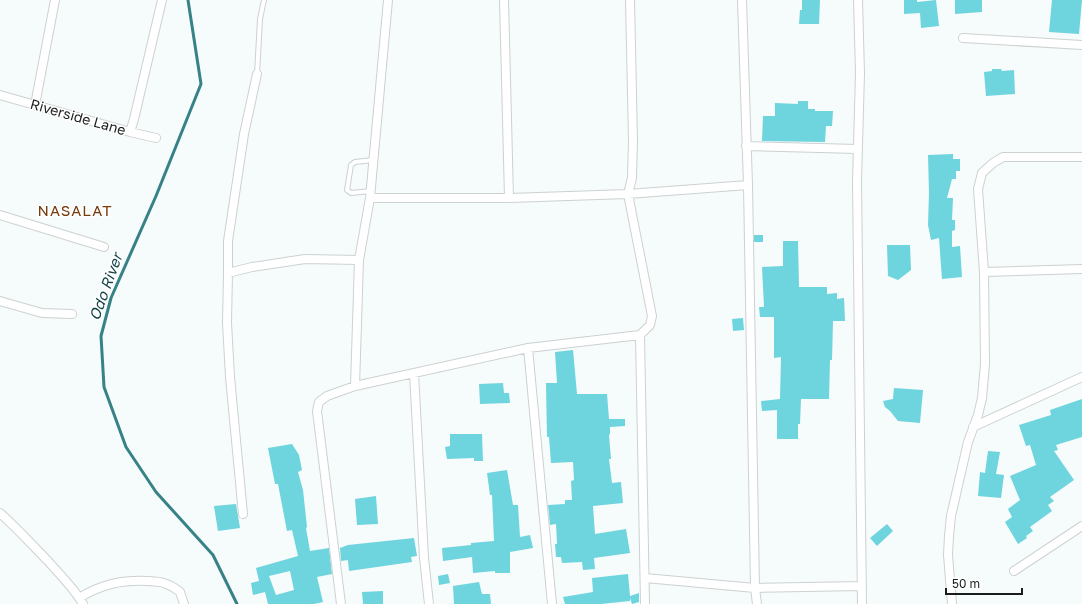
<svg xmlns="http://www.w3.org/2000/svg" width="1082" height="604" font-family="'Golos Text',sans-serif">
  <style>
    .lines { fill: none; stroke-linecap: round; stroke-linejoin: round }
    .stream { stroke: #368287; stroke-width: 3 }
    .building { fill: #6ed4dd; fill-rule: evenodd }
    .lane-casing { stroke: #ccd1d1; stroke-width: 6 }
    .street-casing { stroke: #ccd1d1; stroke-width: 10 }
    .lane { stroke: #fff; stroke-width: 4 }
    .street { stroke: #fff; stroke-width: 8 }
    .labels { text-anchor: middle; stroke-width: 3; stroke-linejoin: round; paint-order: stroke }
    .street-label { font-size: 14px; fill: #1b1d1d; stroke: #fff }
    .neighbourhood-label { font-size: 15px; letter-spacing: 1px; fill: #773b0c; stroke: #fff }
    .water-label { font-size: 15px; font-style: italic; fill: #0e3f43; stroke: #fff }
  </style>
  <rect width="100%" height="100%" fill="#f6fbfc"/>
  <g class="lines">
    <path class="stream" d="M 188,0 L 201,84 L 156,196 L 111,298 L 101,336 L 104,387 L 126,447 L 156,492 L 213,555 L 237,604"/>
  </g>
  <path class="building" d="M 802,0 L 820,0 L 819,24 L 799,24 L 800,10 L 802,10 Z
    M 904,0 L 917,0 L 917,2 L 936,0 L 939,26 L 921,28 L 920,13 L 904,14 Z
    M 955,0 L 982,0 L 982,12 L 955,14 Z
    M 1052,0 L 1082,0 L 1079,34 L 1049,32 Z
    M 992,69 L 1001,69 L 1002,71 L 1014,70 L 1015,94 L 986,96 L 984,72 L 992,71 Z
    M 798,101 L 808,101 L 808,109 L 815,109 L 815,111 L 833,111 L 832,126 L 826,126 L 825,142 L 762,141 L 763,116 L 775,116 L 775,103 L 798,104 Z
    M 953,154 L 953,159 L 960,159 L 960,171 L 956,171 L 956,179 L 952,179 L 947,198 L 953,198 L 952,220 L 955,220 L 955,230 L 952,231 L 952,247 L 960,246 L 962,277 L 942,279 L 939,238 L 931,240 L 928,225 L 929,193 L 928,155 Z
    M 754,235 L 763,235 L 763,242 L 754,242 Z
    M 783,241 L 798,241 L 799,287 L 827,287 L 827,294 L 837,293 L 837,299 L 844,298 L 845,321 L 833,321 L 832,360 L 830,360 L 829,399 L 801,399 L 800,424 L 798,424 L 798,439 L 777,439 L 777,410 L 762,411 L 761,401 L 780,399 L 781,357 L 774,358 L 774,317 L 760,317 L 759,307 L 764,307 L 762,267 L 783,266 Z
    M 887,245 L 910,245 L 911,270 L 898,280 L 888,276 Z
    M 743,318 L 744,330 L 733,331 L 732,319 Z
    M 573,350 L 577,394 L 607,394 L 609,419 L 625,419 L 625,426 L 610,427 L 610,434 L 609,435 L 611,459 L 609,459 L 612,483 L 621,482 L 623,503 L 593,506 L 595,534 L 626,529 L 630,553 L 594,558 L 595,569 L 583,570 L 582,562 L 562,563 L 561,557 L 556,557 L 555,544 L 557,544 L 556,524 L 550,525 L 548,505 L 565,504 L 565,500 L 572,500 L 571,481 L 574,480 L 573,462 L 551,463 L 549,437 L 547,437 L 546,383 L 557,383 L 555,352 Z
    M 503,383 L 504,393 L 509,393 L 510,403 L 480,404 L 479,384 Z
    M 894,388 L 923,390 L 920,423 L 898,421 L 890,411 L 885,407 L 883,401 L 893,399 Z
    M 1082,399 L 1082,437 L 1056,445 L 1058,450 L 1054,451 L 1074,480 L 1050,497 L 1054,501 L 1048,505 L 1052,511 L 1030,527 L 1033,531 L 1026,536 L 1027,538 L 1018,544 L 1005,522 L 1012,517 L 1008,509 L 1020,500 L 1010,476 L 1036,465 L 1030,445 L 1026,446 L 1019,425 L 1051,415 L 1050,410 Z
    M 450,434 L 482,434 L 483,461 L 474,461 L 474,458 L 447,459 L 445,447 L 450,446 Z
    M 292,444 L 299,455 L 302,470 L 298,472 L 303,490 L 307,527 L 306,528 L 310,551 L 329,548 L 332,574 L 317,577 L 323,602 L 314,604 L 268,604 L 265,592 L 253,595 L 251,583 L 259,581 L 256,568 L 298,556 L 292,530 L 287,531 L 278,484 L 275,484 L 268,448 ZM 290,571 L 294,590 L 276,595 L 269,576 Z
    M 988,451 L 1000,452 L 996,474 L 1004,475 L 1001,498 L 978,496 L 980,472 L 985,473 Z
    M 507,470 L 513,505 L 518,505 L 520,537 L 530,535 L 533,548 L 510,552 L 510,573 L 495,573 L 495,571 L 473,573 L 472,557 L 443,561 L 442,548 L 471,545 L 471,543 L 494,541 L 492,495 L 490,495 L 487,473 Z
    M 376,496 L 378,524 L 357,525 L 355,499 Z
    M 236,504 L 240,528 L 218,531 L 214,506 Z
    M 887,524 L 893,531 L 877,546 L 870,538 Z
    M 414,538 L 417,556 L 411,557 L 412,562 L 349,571 L 348,560 L 341,561 L 340,548 L 348,545 Z
    M 448,574 L 450,583 L 439,585 L 438,576 Z
    M 628,574 L 630,596 L 639,593 L 639,602 L 632,604 L 630,598 L 630,601 L 601,604 L 565,604 L 563,597 L 593,592 L 592,578 Z
    M 479,582 L 482,594 L 490,594 L 491,604 L 454,604 L 453,586 Z
    M 383,591 L 383,604 L 363,604 L 362,592 Z"/>
  <g class="lines">
    <defs>
      <path id="lane" d="M 257,74 L 260,19 L 264,0
        M 371,191 L 351,193 L 347,190 L 351,165 L 355,162 L 373,160"/>
      <path id="street" d="M 504,0 L 509,198
        M 630,0 L 633,141 L 632,178 L 628,194 L 652,316 L 650,325 L 640,335 L 645,604
        M 742,0 L 748,185 L 755,588 L 757,604
        M 858,0 L 860,73 L 857,181 L 862,604
        M 963,38 L 1082,45
        M 257,74 L 244,134 L 228,241 L 228,273 L 252,267 L 305,259 L 359,260
        M 0,95 L 130,132 L 156,138
        M 35,105 L 55,0
        M 130,132 L 134,119 L 162,0
        M 746,146 L 858,149
        M 370,198 L 509,198 L 628,194 L 748,185
        M 0,215 L 104,247
        M 984,272 L 1082,269
        M 228,273 L 227,323 L 230,377 L 243,514
        M 0,301 L 42,313 L 72,314
        M 528,348 L 552,604
        M 414,373 L 424,558 L 429,604
        M 355,386 L 359,260 L 370,198 L 388,0
        M 973,427 L 1082,377
        M 0,513 C 17,528 32,545 48,561 C 60,575 74,588 83,604
        M 1014,571 L 1082,526
        M 645,578 L 755,588 L 861,586
        M 79,598 C 102,584 121,580 148,581 C 154,582 161,581 166,584 C 171,585 176,589 180,592 L 184,604
        M 341,604 L 317,411 L 319,402 L 327,396 L 355,386 L 528,348 L 640,335
        M 952,604 L 948,555 L 949,536 L 951,516 L 968,442 L 978,415 L 982,398 L 985,364 L 984,272 L 978,189 L 982,173 L 993,163 L 1003,157 L 1082,157"/>
    </defs>
    <use href="#lane" class="lane-casing"/>
    <use href="#street" class="street-casing"/>
    <use href="#lane" class="lane"/>
    <use href="#street" class="street"/>
  </g>
  <g class="labels">
    <g class="street-label">
      <text transform="translate(78 117) rotate(16)" y="5">Riverside Lane</text>
    </g>
    <g class="neighbourhood-label">
      <text x="75" y="216">NASALAT</text>
    </g>
    <g class="water-label">
      <text transform="translate(106 287) rotate(-70)" y="5">Odo River</text>
    </g>
  </g>
  <path d="M946 588v6h76v-6" fill="none" stroke="#1b1d1d" stroke-width="2"/>
  <text x="952" y="588" font-size="12" fill="#1b1d1d" stroke="#ffffff" stroke-width="3" paint-order="stroke">50 m</text>
</svg>
